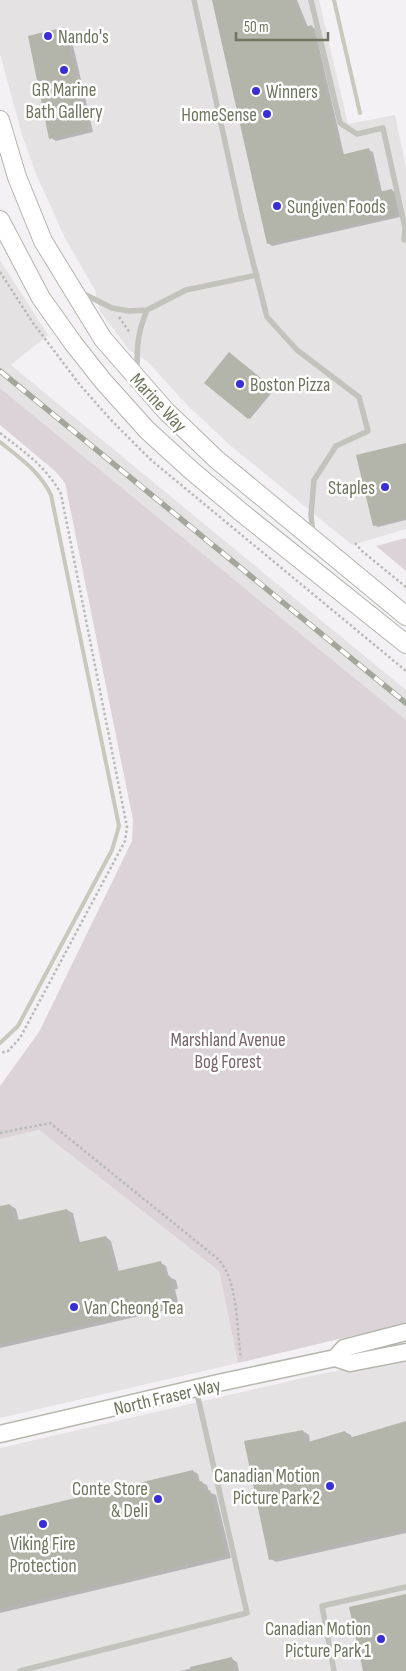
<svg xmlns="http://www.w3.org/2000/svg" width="406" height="1671" font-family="'Sofia Sans Condensed',sans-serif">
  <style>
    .built { fill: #e4e2e2 }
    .green { fill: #dbd3d8 }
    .shadow { fill: #0003 }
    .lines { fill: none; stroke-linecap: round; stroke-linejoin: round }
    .stream { stroke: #c8c9bc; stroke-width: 4 }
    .building { fill: #b3b5aa }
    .secondary-casing { stroke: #b5b8ae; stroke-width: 19 }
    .primary-casing { stroke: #b3b6ad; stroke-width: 20 }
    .path { stroke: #b8bab4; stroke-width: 2.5; stroke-dasharray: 2.5 2.5; stroke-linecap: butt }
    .lane { stroke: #c1c3bc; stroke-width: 5.5 }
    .secondary { stroke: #fff; stroke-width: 16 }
    .primary { stroke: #fff; stroke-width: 18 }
    .rail-casing { stroke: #a3a69a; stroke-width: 5.5 }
    .rail { stroke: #fff; stroke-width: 4; stroke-dasharray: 11; stroke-linecap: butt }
    .poi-dot { fill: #3a2fd6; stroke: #fff; stroke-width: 2 }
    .labels { text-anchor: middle; stroke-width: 5; stroke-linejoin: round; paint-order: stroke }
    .poi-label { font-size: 19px; fill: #6f755e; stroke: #fff; text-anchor: start }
    .street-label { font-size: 19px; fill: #6f755e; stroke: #fff }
    .park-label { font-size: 19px; fill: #78646b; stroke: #fff }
  </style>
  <rect width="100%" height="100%" fill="#f4f1f5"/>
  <path class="built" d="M 0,0 L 319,0 L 348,124 L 395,115 L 406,168 L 406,529 L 352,545 L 231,446 L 188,406 L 147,361 L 129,350 L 100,311 L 95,290 L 65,238 L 36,174 L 22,135 L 0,54 Z
    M 0,260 L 48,335 L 11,365 L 406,690 L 406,720 L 0,388 Z
    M 39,1130 L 219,1271 L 238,1363 L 0,1418 L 0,1139 Z
    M 406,1357 L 406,1671 L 0,1671 L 0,1448 L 311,1376 Z"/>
  <path class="green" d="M 0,388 L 406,720 L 406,1323 L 238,1363 L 219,1271 L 39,1130 L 0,1139 L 0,1086 L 39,1032 L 132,841 L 133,820 L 65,483 L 55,471 L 0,425 Z
    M 406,538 L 406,571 L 376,546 Z"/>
  <path class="shadow" d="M 213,0 L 297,0 L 308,27 L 311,26 L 315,29 L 344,155 L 369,150 L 373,152 L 382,192 L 391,190 L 395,192 L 400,217 L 272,246 L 268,243 Z
    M 65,29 L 70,32 L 93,132 L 56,141 L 51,138 Z
    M 229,354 L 274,390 L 250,419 L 206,383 Z
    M 406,444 L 406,520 L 378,527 L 374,525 Z
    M 10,1205 L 16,1209 L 19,1221 L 67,1210 L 73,1213 L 80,1243 L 106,1237 L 111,1241 L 119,1272 L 161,1263 L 166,1266 L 169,1277 L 176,1280 L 178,1289 L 175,1289 L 179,1307 L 0,1348 L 0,1208 Z
    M 406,1422 L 406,1533 L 276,1562 L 271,1559 L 303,1431 L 309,1435 L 310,1443 L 345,1432 L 351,1435 L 352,1439 Z
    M 193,1471 L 198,1474 L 200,1482 L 207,1485 L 209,1492 L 216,1495 L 231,1558 L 0,1613 L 0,1517 Z
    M 232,1659 L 237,1662 L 239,1671 L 180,1671 Z"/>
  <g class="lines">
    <path class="stream" d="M 334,0 L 360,113
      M 0,442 C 20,458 40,472 51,495 L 119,826 L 112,850 L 18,1026 L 0,1043"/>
  </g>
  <path class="building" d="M 212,0 L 295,0 L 305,27 L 312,25 L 341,155 L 369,148 L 379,192 L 392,189 L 397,215 L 267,244 Z
    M 65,27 L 88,130 L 49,139 L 28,36 Z
    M 229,352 L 273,388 L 248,419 L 204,383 Z
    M 406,443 L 406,518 L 373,526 L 356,455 Z
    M 10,1204 L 14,1221 L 67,1209 L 76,1243 L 106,1236 L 114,1272 L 161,1261 L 165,1277 L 170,1276 L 173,1286 L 170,1286 L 174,1304 L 0,1344 L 0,1206 Z
    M 406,1421 L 406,1529 L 269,1560 L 244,1441 L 303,1430 L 305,1443 L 345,1431 L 349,1438 Z
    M 193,1470 L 196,1482 L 202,1481 L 205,1492 L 210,1490 L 226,1555 L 0,1609 L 0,1516 Z
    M 406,1594 L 406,1671 L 363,1671 L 349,1607 Z
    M 232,1657 L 235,1671 L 191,1671 L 190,1667 Z"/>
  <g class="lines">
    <defs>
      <path id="secondary" d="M 335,1358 L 344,1348 L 406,1332
        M 0,1434 L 218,1383 L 335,1358 L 350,1363 L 406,1352"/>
      <path id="primary" d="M 0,120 L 17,177 L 43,241 L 103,339 L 165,410 L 216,459 L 406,616
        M 0,220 L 41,298 L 73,343 L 103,381 L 147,430 L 192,471 L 241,512 L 406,644"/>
    </defs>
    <use href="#secondary" class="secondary-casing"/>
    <use href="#primary" class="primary-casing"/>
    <path class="path" d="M 0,272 L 33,323 L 80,385 L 111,420 L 151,460 L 406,671
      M 119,317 L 130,333
      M 0,433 C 24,452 46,466 61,494 L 127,827 L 125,841 L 20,1038 L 8,1051 L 0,1053
      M 355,543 L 362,551 L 406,587
      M 0,1133 L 50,1123 L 218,1259 C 239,1282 236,1328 241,1358"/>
    <path class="lane" d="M 194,0 L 241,215 L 267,317 L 297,350 L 359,397 L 368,431 L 336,446 L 314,480 L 311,515 L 313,534
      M 311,0 L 340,123 L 357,134 L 383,128 L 405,228 L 404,240
      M 80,292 L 112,308 L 129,311 L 147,310 L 186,290 L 257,275
      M 137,371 C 137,345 137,335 147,310
      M 20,1671 L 247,1613 L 196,1389
      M 334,1671 L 322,1606 L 406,1587"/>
    <use href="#secondary" class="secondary"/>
    <use href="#primary" class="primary"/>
    <defs>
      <path id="rail" d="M 0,371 L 406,703"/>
    </defs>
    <use href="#rail" class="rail-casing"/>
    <use href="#rail" class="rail"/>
  </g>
  <g class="poi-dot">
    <circle cx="48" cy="36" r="5"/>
    <circle cx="64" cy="70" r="5"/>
    <circle cx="256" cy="91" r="5"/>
    <circle cx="267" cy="114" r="5"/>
    <circle cx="277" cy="206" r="5"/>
    <circle cx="240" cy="384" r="5"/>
    <circle cx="385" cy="487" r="5"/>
    <circle cx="74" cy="1307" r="5"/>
    <circle cx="330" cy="1486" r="5"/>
    <circle cx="158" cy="1499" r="5"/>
    <circle cx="43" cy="1524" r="5"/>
    <circle cx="381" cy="1639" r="5"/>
  </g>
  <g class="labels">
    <g class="poi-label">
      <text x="58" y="43">Nando's</text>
      <text x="64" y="96" text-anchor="middle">GR Marine<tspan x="64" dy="22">Bath Gallery</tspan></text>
      <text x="266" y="98">Winners</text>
      <text x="257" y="121" text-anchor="end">HomeSense</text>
      <text x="287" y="213">Sungiven Foods</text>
      <text x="250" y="391">Boston Pizza</text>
      <text x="375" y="494" text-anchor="end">Staples</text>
      <text x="84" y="1314">Van Cheong Tea</text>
      <text x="320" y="1482" text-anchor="end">Canadian Motion<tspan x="320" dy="22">Picture Park 2</tspan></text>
      <text x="148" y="1495" text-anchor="end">Conte Store<tspan x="148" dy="22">&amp; Deli</tspan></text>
      <text x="43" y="1550" text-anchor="middle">Viking Fire<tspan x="43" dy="22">Protection</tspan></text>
      <text x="371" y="1635" text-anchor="end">Canadian Motion<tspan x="371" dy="22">Picture Park 1</tspan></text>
    </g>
    <g class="street-label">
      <text transform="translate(159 402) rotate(47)" y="7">Marine Way</text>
      <text transform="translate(167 1396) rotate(-13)" y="7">North Fraser Way</text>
    </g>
    <g class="park-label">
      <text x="228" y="1046">Marshland Avenue<tspan x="228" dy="22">Bog Forest</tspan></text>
    </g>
  </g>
  <path d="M236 32v8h92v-8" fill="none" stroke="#6f755e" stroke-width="2.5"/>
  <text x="244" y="32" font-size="15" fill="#6f755e" stroke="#ffffff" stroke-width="4" paint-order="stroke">50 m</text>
</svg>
